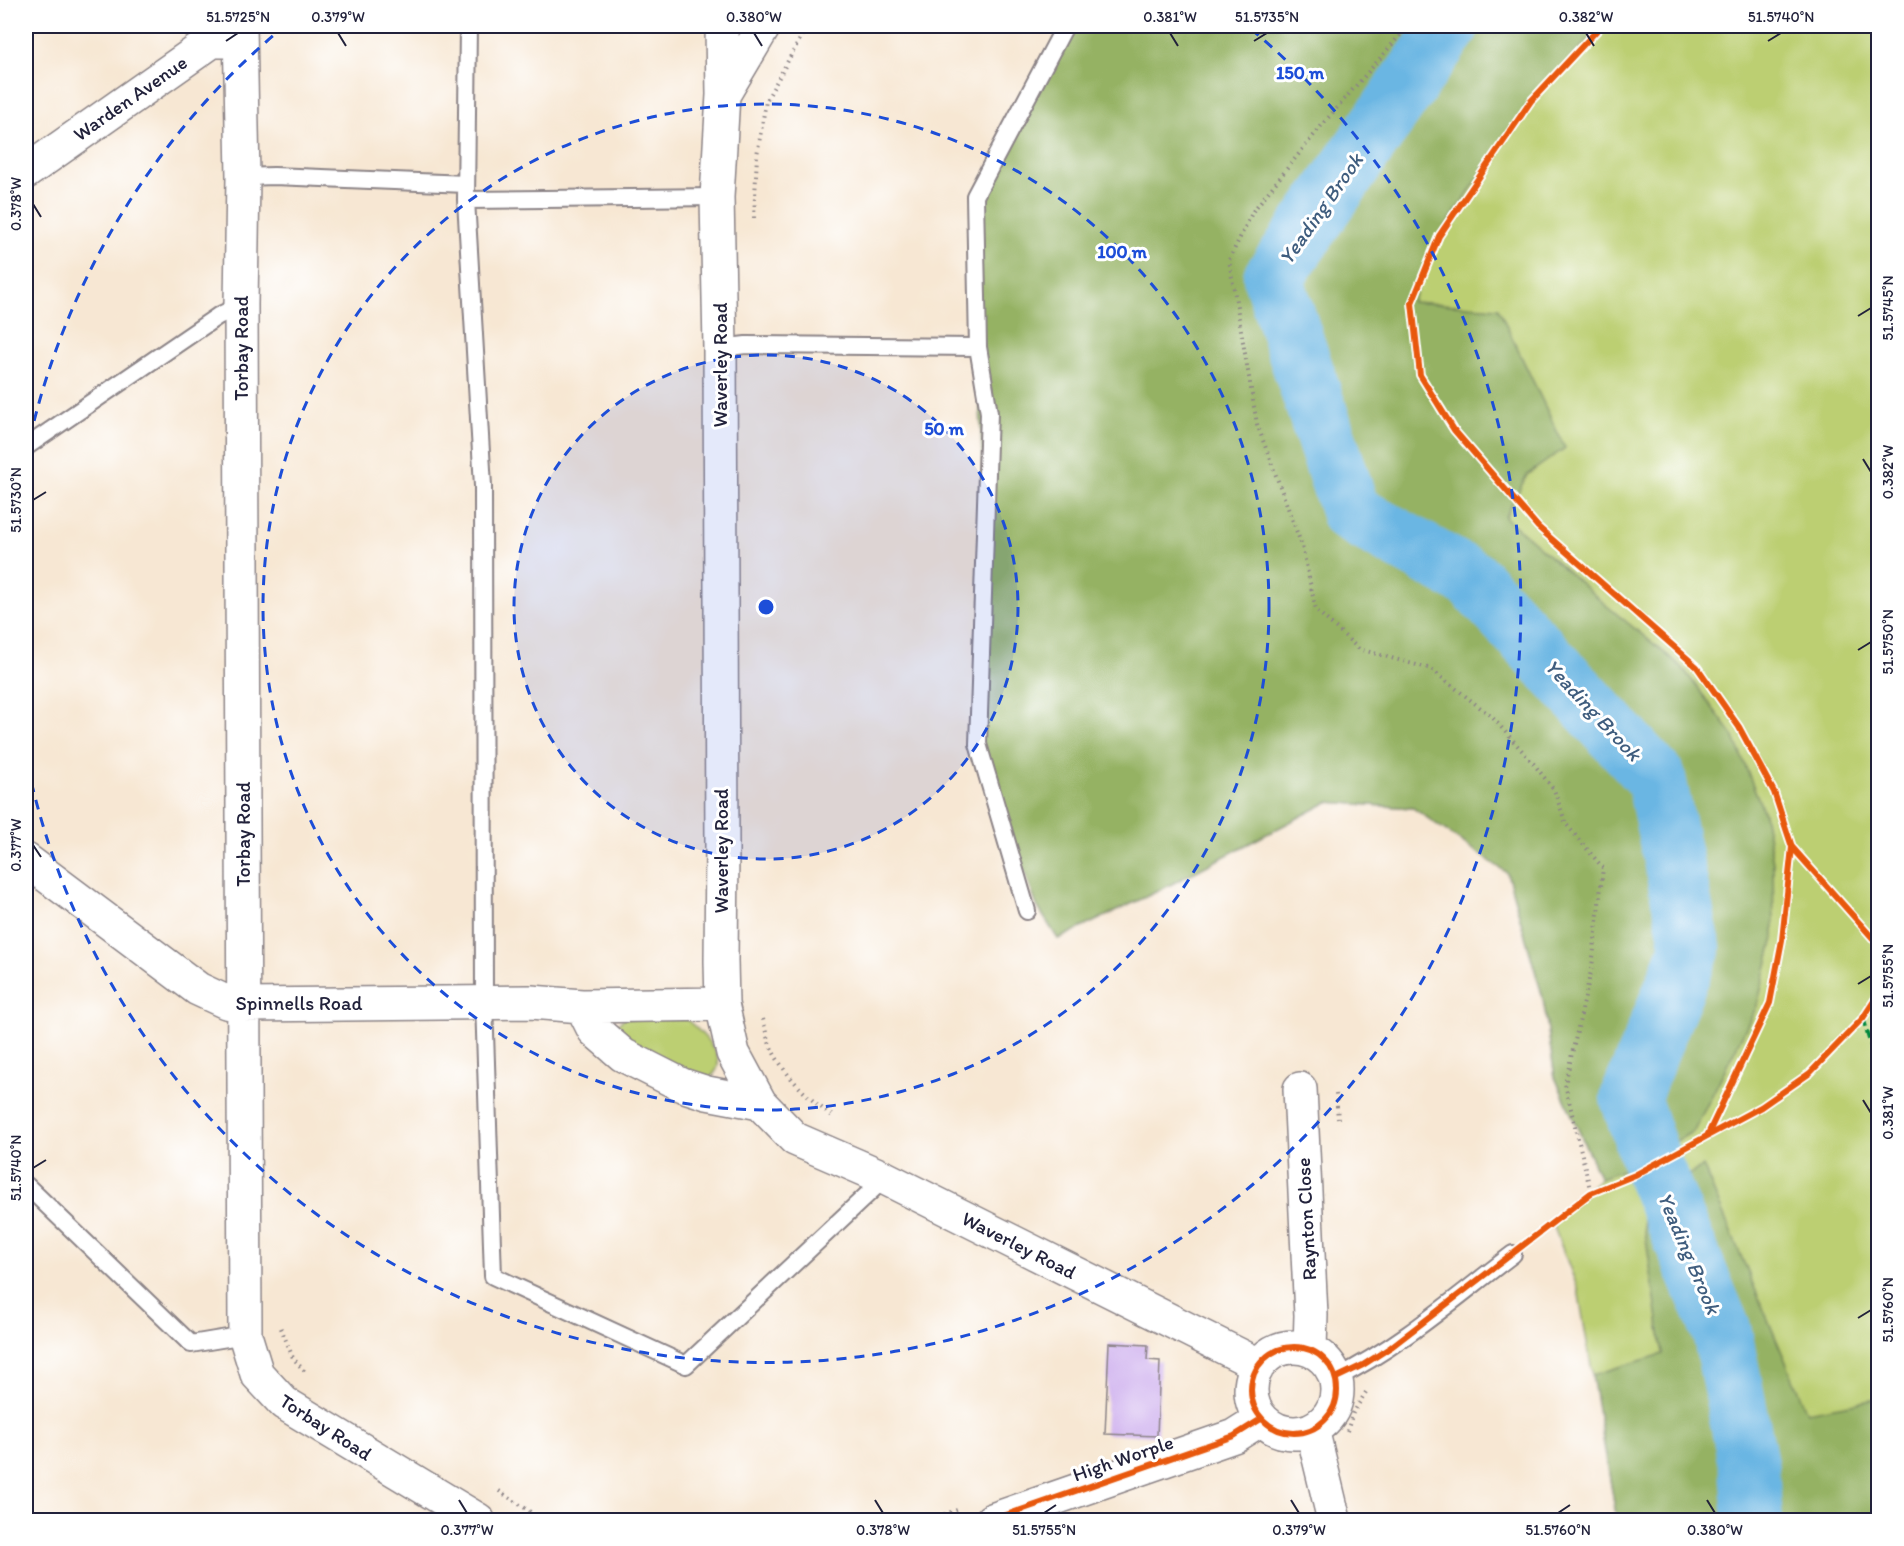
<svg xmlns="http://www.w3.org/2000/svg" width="1904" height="1546" font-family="Itim,sans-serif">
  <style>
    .green { fill: #bccf72; stroke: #6f7856; stroke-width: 1.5 }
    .forest { fill: #95b264; stroke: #5c6a50; stroke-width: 1.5 }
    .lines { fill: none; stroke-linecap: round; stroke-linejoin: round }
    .river { stroke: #6ab6e3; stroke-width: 60 }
    .building { fill: #cfb1ee }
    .lane-casing { stroke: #8c8487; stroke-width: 20 }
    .street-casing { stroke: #8c8487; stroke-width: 36 }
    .path { stroke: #8c8487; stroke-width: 4; stroke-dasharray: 1.5 4.5; stroke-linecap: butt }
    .lane { stroke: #fff; stroke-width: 16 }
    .street { stroke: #fff; stroke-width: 33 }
    .quiet { stroke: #00873e; stroke-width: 4.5; stroke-dasharray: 9 4.5; stroke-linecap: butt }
    .cycleway-casing { stroke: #fff; stroke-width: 10 }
    .cycleway { stroke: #e8590c; stroke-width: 6 }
    .ticks { fill: none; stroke: #22223b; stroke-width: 2 }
    .ring { fill: none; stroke: #1d4ed8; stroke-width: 3; stroke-dasharray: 10 8 }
    .labels { text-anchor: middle; stroke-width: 6; stroke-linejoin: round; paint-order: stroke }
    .street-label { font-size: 20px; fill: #22223b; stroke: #fff }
    .water-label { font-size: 21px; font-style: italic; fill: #3f5d7e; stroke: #fff }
    .centre { fill: #1d4ed8; stroke: #fff; stroke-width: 3 }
    .ring-label { font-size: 18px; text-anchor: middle; font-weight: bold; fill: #1d4ed8; stroke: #fff; stroke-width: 6; stroke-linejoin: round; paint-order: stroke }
    .neatline { fill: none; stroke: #22223b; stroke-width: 2 }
    .ticks-label { font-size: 15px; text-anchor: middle; fill: #22223b }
  </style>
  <rect width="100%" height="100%" fill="#fff"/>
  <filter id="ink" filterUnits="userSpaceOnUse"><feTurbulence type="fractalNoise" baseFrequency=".0167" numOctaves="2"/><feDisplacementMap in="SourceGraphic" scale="12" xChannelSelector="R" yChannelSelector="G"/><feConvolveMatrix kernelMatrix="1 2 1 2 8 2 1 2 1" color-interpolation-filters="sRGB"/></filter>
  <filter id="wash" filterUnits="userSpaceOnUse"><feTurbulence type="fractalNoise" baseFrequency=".008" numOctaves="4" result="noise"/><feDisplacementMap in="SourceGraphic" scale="24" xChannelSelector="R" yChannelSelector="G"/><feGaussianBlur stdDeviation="1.35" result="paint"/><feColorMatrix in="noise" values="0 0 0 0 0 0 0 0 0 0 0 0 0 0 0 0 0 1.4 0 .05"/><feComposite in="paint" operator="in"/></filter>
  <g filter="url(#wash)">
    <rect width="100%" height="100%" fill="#f7e7d3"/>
    <path class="green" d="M 1075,26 L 1878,26 L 1878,1520 L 1617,1520 L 1578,1289 L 1552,1222 L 1600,1178 L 1555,1077 L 1543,998 L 1507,872 L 1413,808 L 1328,802 L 1162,889 L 1058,939 L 1037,906 L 989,743 Z
      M 624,1018 L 686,1019 C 698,1029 724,1052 717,1069 C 715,1073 711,1077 709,1081 L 617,1038 L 617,1025 Z"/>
    <path class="forest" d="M 1067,26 L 1601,26 L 1531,101 L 1439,236 L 1412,302 L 1498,308 L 1565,448 L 1527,475 L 1505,517 L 1607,606 L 1682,667 L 1733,735 L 1764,813 L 1773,862 L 1774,937 L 1757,1006 L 1694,1131 L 1631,1167 L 1600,1178 L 1555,1077 L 1543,998 L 1507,873 L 1413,808 L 1328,802 L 1162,889 L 1058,939 L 1037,906 L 978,744 L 985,542 L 978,347 L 975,196 Z
      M 1703,1166 L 1807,1412 L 1878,1399 L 1878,1520 L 1617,1520 L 1592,1375 L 1663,1354 L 1641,1205 Z"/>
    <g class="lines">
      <path class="river" d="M 1449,26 L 1273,278 L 1351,513 L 1473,580 L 1656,778 L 1691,947 L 1630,1098 L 1654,1169 L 1722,1332 L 1749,1468 L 1753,1520"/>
    </g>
    <g id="blocks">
      <path class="building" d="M 1109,1343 L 1148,1345 L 1147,1360 L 1160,1361 L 1157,1436 L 1105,1434 Z"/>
    </g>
  </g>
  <g filter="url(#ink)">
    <use href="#blocks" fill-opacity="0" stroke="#8c8487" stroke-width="1.5"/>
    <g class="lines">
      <defs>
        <path id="lane" d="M 468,26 L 466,200 L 483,486 L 484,1002 L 493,1276 L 686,1365 L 885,1178
          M 243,177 L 274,176 L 466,184
          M 466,200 L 717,197
          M 720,348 L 746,345 L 978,347
          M 26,447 L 218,316 L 241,305
          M 1027,911 L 978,744 L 989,413 L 978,347 L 975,196 L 1065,26
          M 26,1185 L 191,1344 L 245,1335
          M 1336,1378 C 1401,1346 1456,1297 1513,1254"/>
        <path id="street" d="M 240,26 L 243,177 L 241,305 L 245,1335 L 257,1374 L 284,1403 L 478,1520
          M 722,26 L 723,95 L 717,197 L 720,348 L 722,848 L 721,961 L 722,1004 L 733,1053 L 760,1103 L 795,1139 L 885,1178 L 1259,1365
          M 723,95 L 764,26
          M 26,172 L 212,41 L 240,41
          M 26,860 L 198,989 L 226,1002 L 242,1005 L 531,1002 L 582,1006 L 722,1004
          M 582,1006 L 594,1030 L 623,1055 L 682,1085 L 707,1093 L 760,1103
          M 1300,1089 L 1311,1315 L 1310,1349
          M1251 1390a43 43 0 1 1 86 0a43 43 0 1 1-86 0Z
          M 1312,1429 L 1334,1520
          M 992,1520 L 1234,1436 L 1261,1419"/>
      </defs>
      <use href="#lane" class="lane-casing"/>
      <use href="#street" class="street-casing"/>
      <path class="path" d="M 1408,26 L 1322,125 L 1253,211 L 1229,260 L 1257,424 L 1302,546 L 1316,610 L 1359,649 L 1431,669 L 1492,717 L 1533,763 L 1554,790 L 1566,824 L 1603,868 L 1592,967 L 1565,1084 L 1591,1193
        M 754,218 L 757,155 L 766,101 L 807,26
        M 763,1019 C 765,1027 766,1035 769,1042 C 779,1070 810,1101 834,1117
        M 1336,1094 L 1338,1119
        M 281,1328 L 293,1358 L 306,1373
        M 1347,1431 L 1353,1413 L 1366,1392
        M 499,1491 L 528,1510 L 539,1520
        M 26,1517 L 28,1520
        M 927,1520 L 960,1509"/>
      <use href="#lane" class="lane"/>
      <use href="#street" class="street"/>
      <path class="quiet" d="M 1863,1018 L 1878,1069"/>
      <defs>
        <path id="cycleway" d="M 1601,26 L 1531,101 L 1439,236 L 1412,303 L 1420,375 L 1454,430 L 1538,527 L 1697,667 L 1739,727 L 1774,792 L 1792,847 L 1878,944
          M 1707,1136 L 1770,1003 L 1782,940 L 1792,847
          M1251 1390a43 43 0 1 1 86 0a43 43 0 1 1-86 0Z
          M 1336,1378 L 1363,1365 L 1391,1347 L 1591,1193 L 1635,1175 L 1707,1136 L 1761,1107 L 1810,1073 L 1863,1018 L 1878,995
          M 992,1520 L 1234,1436 L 1261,1419"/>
      </defs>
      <use href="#cycleway" class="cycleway-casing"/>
      <use href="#cycleway" class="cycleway"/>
    </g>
  </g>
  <path class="ticks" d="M 338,33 L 346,46M 754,33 L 762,46M 1170,33 L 1178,46M 1586,33 L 1594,46M 226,41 L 238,33M 1254,41 L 1267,33M 1768,41 L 1781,33M 33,204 L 41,217M 1858,316 L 1871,308M 1863,459 L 1871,472M 33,500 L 46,492M 1858,650 L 1871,642M 33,845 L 41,857M 1858,984 L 1871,976M 1863,1100 L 1871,1113M 33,1168 L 46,1160M 1858,1318 L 1871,1310M 459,1500 L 467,1513M 875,1500 L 883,1513M 1291,1500 L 1299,1513M 1707,1500 L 1715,1513M 1044,1513 L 1056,1505M 1558,1513 L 1570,1505"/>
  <circle cx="766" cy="607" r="252" fill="#1d4ed8" fill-opacity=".12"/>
  <g class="ring">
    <circle cx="766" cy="607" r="252"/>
    <circle cx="766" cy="607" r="503"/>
    <path d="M26 456A755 755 0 0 1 281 29M1251 29A755 755 0 1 1 26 758"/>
  </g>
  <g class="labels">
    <g class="street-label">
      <text transform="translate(130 98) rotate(-35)" y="7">Warden Avenue</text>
      <text transform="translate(241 348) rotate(-90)" y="7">Torbay Road</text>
      <text transform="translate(720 365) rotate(-90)" y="7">Waverley Road</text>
      <text transform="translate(243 834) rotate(-90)" y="7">Torbay Road</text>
      <text transform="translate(721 851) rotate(-90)" y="7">Waverley Road</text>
      <text x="299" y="1010">Spinnells Road</text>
      <text transform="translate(1306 1219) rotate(-93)" y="7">Raynton Close</text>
      <text transform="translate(1019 1245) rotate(27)" y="7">Waverley Road</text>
      <text transform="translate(326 1427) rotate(33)" y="7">Torbay Road</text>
      <text transform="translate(1123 1458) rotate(-19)" y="7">High Worple</text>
    </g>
    <g class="water-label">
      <text transform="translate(1321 209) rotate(-55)" y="7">Yeading Brook</text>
      <text transform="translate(1593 710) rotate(47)" y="7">Yeading Brook</text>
      <text transform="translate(1689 1253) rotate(67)" y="7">Yeading Brook</text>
    </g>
  </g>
  <circle cx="766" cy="607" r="9" class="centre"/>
  <g class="ring-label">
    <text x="1300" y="79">150 m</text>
    <text x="1122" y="258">100 m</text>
    <text x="944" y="435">50 m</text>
  </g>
  <rect width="1904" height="1546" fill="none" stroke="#fff" stroke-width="66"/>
  <rect x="33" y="33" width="1838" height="1480" class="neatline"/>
  <g class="ticks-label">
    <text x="238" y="22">51.5725°N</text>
    <text x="338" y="22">0.379°W</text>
    <text x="754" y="22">0.380°W</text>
    <text x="1170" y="22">0.381°W</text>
    <text x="1267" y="22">51.5735°N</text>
    <text x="1586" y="22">0.382°W</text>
    <text x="1781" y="22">51.5740°N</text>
    <text transform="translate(16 204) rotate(-90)" y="5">0.378°W</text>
    <text transform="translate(1888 308) rotate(-90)" y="5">51.5745°N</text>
    <text transform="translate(1888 472) rotate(-90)" y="5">0.382°W</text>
    <text transform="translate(16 500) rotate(-90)" y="5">51.5730°N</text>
    <text transform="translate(1888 642) rotate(-90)" y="5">51.5750°N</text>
    <text transform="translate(16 845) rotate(-90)" y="5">0.377°W</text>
    <text transform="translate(1888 976) rotate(-90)" y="5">51.5755°N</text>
    <text transform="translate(1888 1113) rotate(-90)" y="5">0.381°W</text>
    <text transform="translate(16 1168) rotate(-90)" y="5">51.5740°N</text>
    <text transform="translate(1888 1310) rotate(-90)" y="5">51.5760°N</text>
    <text x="467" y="1535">0.377°W</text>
    <text x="883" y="1535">0.378°W</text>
    <text x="1044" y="1535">51.5755°N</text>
    <text x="1299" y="1535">0.379°W</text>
    <text x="1558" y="1535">51.5760°N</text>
    <text x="1715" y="1535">0.380°W</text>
  </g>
</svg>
